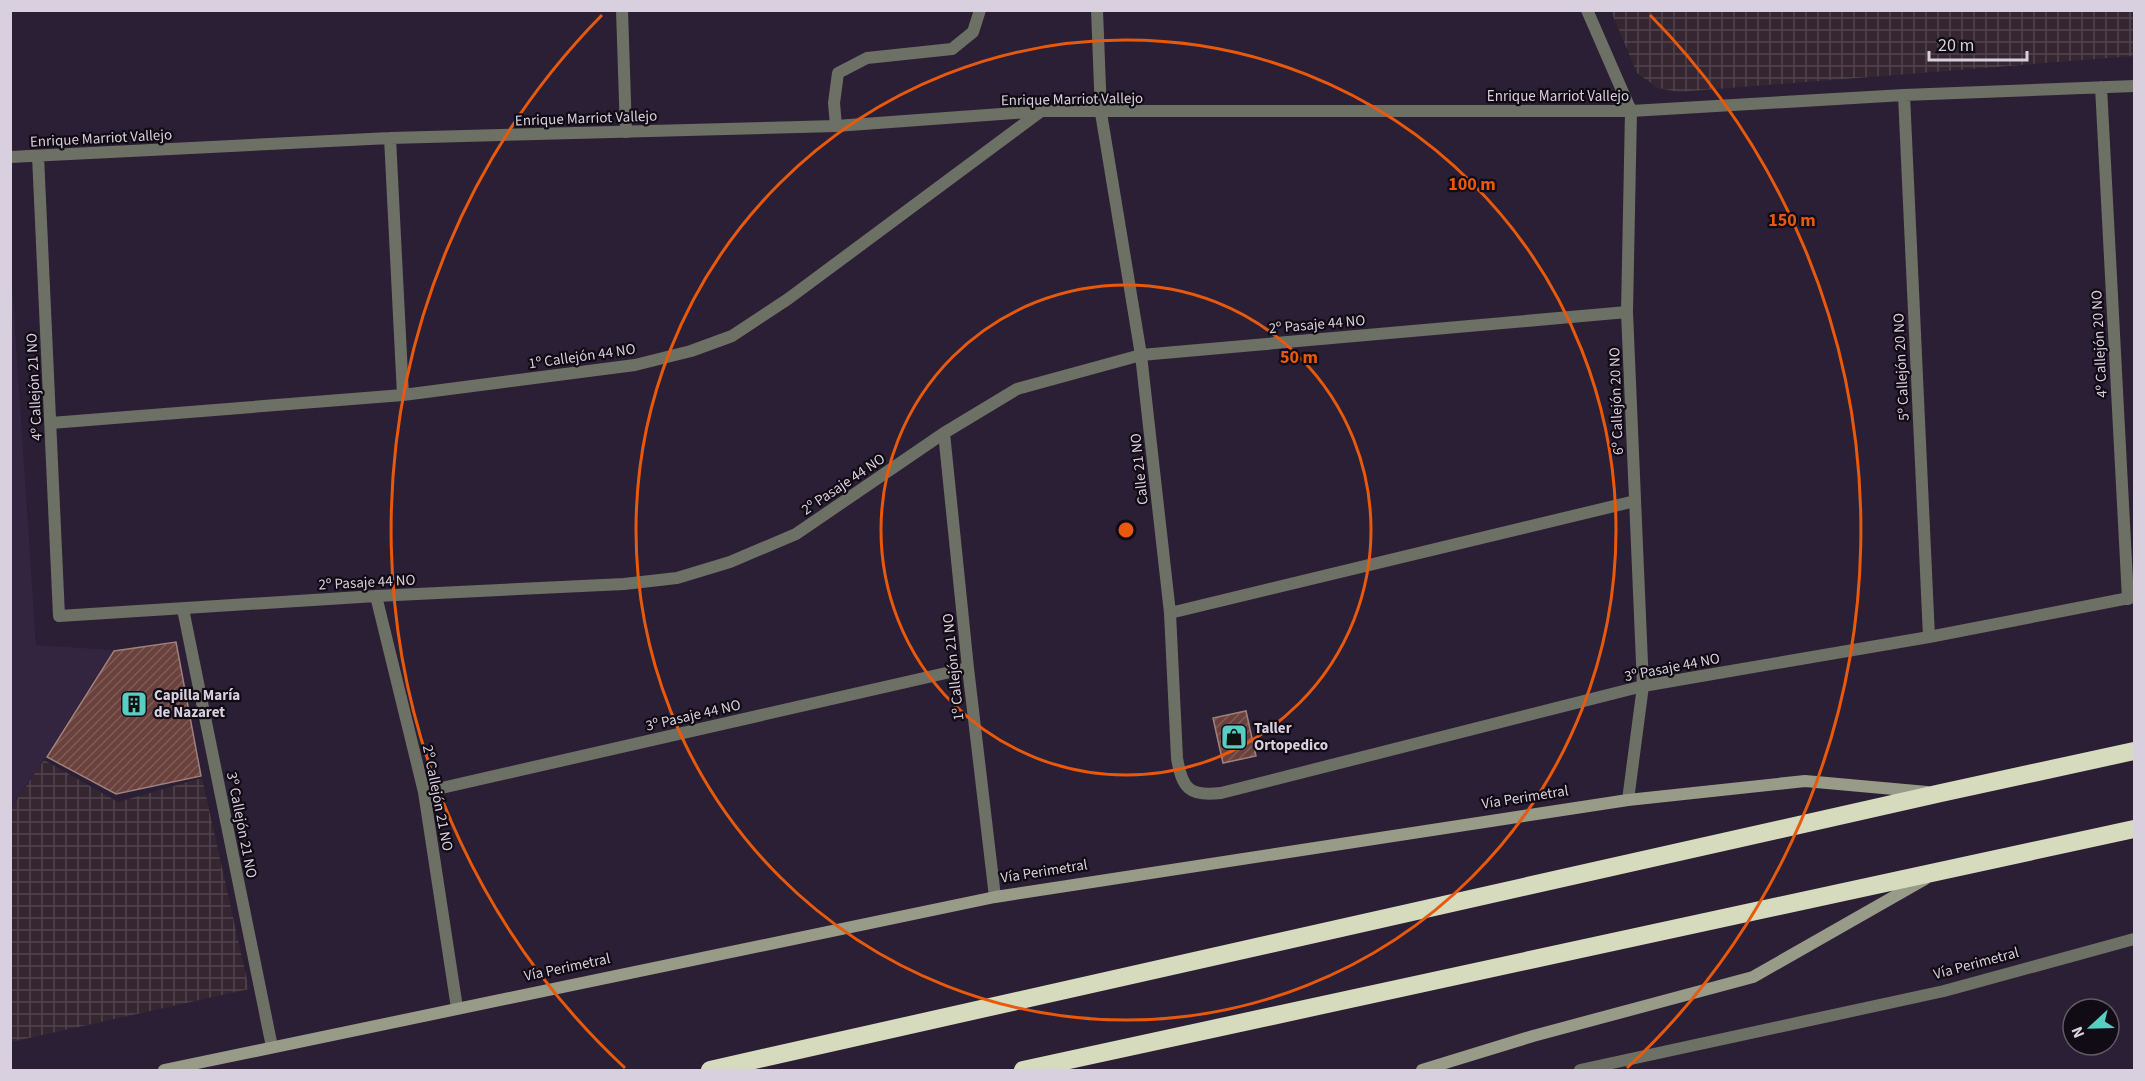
<svg xmlns="http://www.w3.org/2000/svg" width="2145" height="1081" font-family="'Source Sans 3',sans-serif">
  <style>
    .built { fill: #33243f }
    .industrial { fill: url(#industrial-grid) }
    .building { fill: url(#building-hatch); stroke: #a1807c; stroke-width: 1.5 }
    .lines { fill: none; stroke-linecap: round; stroke-linejoin: round }
    .lane { stroke: #6d7064; stroke-width: 12 }
    .street { stroke: #6d7064; stroke-width: 12 }
    .secondary { stroke: #979b88; stroke-width: 12 }
    .highway { stroke: #d5dbbc; stroke-width: 18 }
    .ring { fill: none; stroke: #e8590c; stroke-width: 3 }
    .labels { text-anchor: middle; stroke-width: 4.5; stroke-linejoin: round; paint-order: stroke }
    .street-label { font-size: 15px; fill: #d8d0de; stroke: #100b14 }
    .poi-label { font-size: 15px; font-weight: bold; fill: #d8d0de; stroke: #100b14; text-anchor: start }
    .centre { fill: #e8590c; stroke: #100b14; stroke-width: 3 }
    .ring-label { font-size: 18px; text-anchor: middle; font-weight: bold; fill: #e8590c; stroke: #100b14; stroke-width: 4.5; stroke-linejoin: round; paint-order: stroke }
  </style>
  <defs>
    <pattern id="industrial-grid" width="8" height="8" patternUnits="userSpaceOnUse" patternTransform="scale(1.5)"><rect width="8" height="8" fill="#362630"/><path d="M0 4h8M4 0v8" fill="none" stroke="#52444e"/></pattern>
    <pattern id="building-hatch" width="6" height="6" patternUnits="userSpaceOnUse" patternTransform="scale(1.5)"><rect width="6" height="6" fill="#6a413d"/><path d="M-1 1l2-2M0 6l6-6M5 7l2-2" fill="none" stroke="#7f5b59"/></pattern>
  </defs>
  <rect width="100%" height="100%" fill="#2a1f34"/>
  <path class="built" d="M 11,268 L 36,645 L 113,650 L 45,758 L 11,807 Z"/>
  <path class="industrial" d="M 1611,11 L 2134,11 L 2134,56 L 1679,92 L 1658,88 L 1637,73 Z
    M 44,760 L 118,802 L 202,778 L 249,989 L 11,1042 L 11,808 Z"/>
  <path class="building" d="M 176,642 L 201,776 L 116,794 L 47,757 L 114,651 Z
    M 1246,711 L 1256,756 L 1223,763 L 1213,718 Z"/>
  <g class="lines">
    <path class="lane" d="M 622,10 L 626,132
      M 1097,10 L 1101,113
      M 836,126 L 834,103 L 838,73 L 867,58 L 952,49 L 973,32 L 980,10"/>
    <path class="street" d="M 1587,10 L 1631,111 L 1627,312 L 1643,686 L 1628,800
      M 2101,87 L 2128,599
      M 1904,95 L 1929,637
      M 1101,113 L 1141,355 L 1170,613 L 1177,758 C 1182,788 1189,797 1221,793 L 1643,686 L 1929,637 L 2134,597
      M 390,138 L 403,395
      M 38,156 L 59,616 L 376,596 L 624,584 L 677,578 L 730,562 L 796,534 L 944,433 L 1017,389 L 1141,355 L 1627,312
      M 10,157 L 390,138 L 836,126 L 1042,111 L 1631,111 L 1904,95 L 2134,86
      M 51,423 L 403,395 L 635,365 L 691,351 L 732,336 L 788,299 L 1040,112
      M 944,433 L 968,668 L 995,897
      M 376,596 L 424,792 L 457,1008
      M 183,609 L 272,1047
      M 1170,613 L 1635,501
      M 424,792 L 968,668
      M 1580,1070 L 1944,991 L 2134,939"/>
    <path class="secondary" d="M 164,1070 L 995,897 L 1628,800 L 1805,781 L 1927,792
      M 1422,1070 L 1533,1036 L 1753,977 L 1925,879"/>
    <path class="highway" d="M 710,1070 L 1941,793 L 2134,751
      M 1023,1070 L 2134,829"/>
  </g>
  <g class="ring">
    <circle cx="1126" cy="530" r="245"/>
    <circle cx="1126" cy="530" r="490"/>
    <path d="M625 1068A735 735 0 0 1 602 15M1650 15A735 735 0 0 1 1627 1068"/>
  </g>
  <defs>
    <symbol id="building-square" viewBox="-11 -11 22 22"><rect x="-9" y="-9" width="18" height="18" rx="4" fill="#57cec1" stroke="#100b14"/><path d="M-4-6H4V6H1V3H-1V6H-4ZM-2.5-4.3h1.7v1.8h-1.7ZM.8-4.3h1.7v1.8H.8ZM-2.5-1h1.7V.8h-1.7ZM.8-1h1.7V.8H.8Z" fill="#111"/></symbol>
    <symbol id="shop-square" viewBox="-11 -11 22 22"><rect x="-9" y="-9" width="18" height="18" rx="4" fill="#57cec1" stroke="#100b14"/><path d="M-5-2.5h2.3a2.7 3.5 0 0 1 5.4 0H5L5.5 6h-11ZM-1.5-2.5h3a1.5 2.3 0 0 0-3 0Z" fill="#111"/></symbol>
  </defs>
  <g fill-rule="evenodd">
    <use href="#building-square" x="119" y="689" width="30" height="30"/>
    <use href="#shop-square" x="1219" y="722" width="30" height="30"/>
  </g>
  <g class="labels">
    <g class="street-label">
      <text x="1558" y="101">Enrique Marriot Vallejo</text>
      <text transform="translate(1072 99) rotate(-1)" y="5">Enrique Marriot Vallejo</text>
      <text transform="translate(586 118) rotate(-2)" y="5">Enrique Marriot Vallejo</text>
      <text transform="translate(101 138) rotate(-3)" y="5">Enrique Marriot Vallejo</text>
      <text transform="translate(1317 324) rotate(-5)" y="5">2º Pasaje 44 NO</text>
      <text transform="translate(2099 344) rotate(-93)" y="5">4º Callejón 20 NO</text>
      <text transform="translate(582 356) rotate(-8)" y="5">1º Callejón 44 NO</text>
      <text transform="translate(1901 367) rotate(-93)" y="5">5º Callejón 20 NO</text>
      <text transform="translate(34 387) rotate(-93)" y="5">4º Callejón 21 NO</text>
      <text transform="translate(1616 401) rotate(-92)" y="5">6º Callejón 20 NO</text>
      <text transform="translate(1139 469) rotate(-96)" y="5">Calle 21 NO</text>
      <text transform="translate(843 484) rotate(-34)" y="5">2º Pasaje 44 NO</text>
      <text transform="translate(367 582) rotate(-3)" y="5">2º Pasaje 44 NO</text>
      <text transform="translate(953 667) rotate(-96)" y="5">1º Callejón 21 NO</text>
      <text transform="translate(1672 667) rotate(-11)" y="5">3º Pasaje 44 NO</text>
      <text transform="translate(693 715) rotate(-13)" y="5">3º Pasaje 44 NO</text>
      <text transform="translate(1525 797) rotate(-9)" y="5">Vía Perimetral</text>
      <text transform="translate(438 798) rotate(79)" y="5">2º Callejón 21 NO</text>
      <text transform="translate(242 825) rotate(79)" y="5">3º Callejón 21 NO</text>
      <text transform="translate(1044 871) rotate(-9)" y="5">Vía Perimetral</text>
      <text transform="translate(1976 963) rotate(-15)" y="5">Vía Perimetral</text>
      <text transform="translate(567 967) rotate(-12)" y="5">Vía Perimetral</text>
    </g>
    <g class="poi-label">
      <text x="154" y="700">Capilla María<tspan x="154" dy="17">de Nazaret</tspan></text>
      <text x="1254" y="733">Taller<tspan x="1254" dy="17">Ortopedico</tspan></text>
    </g>
  </g>
  <circle cx="1126" cy="530" r="9" class="centre"/>
  <g class="ring-label">
    <text x="1472" y="190">100 m</text>
    <text x="1792" y="226">150 m</text>
    <text x="1299" y="363">50 m</text>
  </g>
  <rect width="2145" height="1081" fill="none" stroke="#d8d0de" stroke-width="24"/>
  <g transform="translate(2091 1027) rotate(248)"><circle r="28" fill="#100b14" stroke="#605a65" stroke-width="1.5"/>
  <path d="M0-4.5L10 22L0 15L-10 22Z" fill="#57cec1"/>
  <text y="-9" font-size="16" font-weight="bold" text-anchor="middle" fill="#d8d0de">N</text>
  </g>
  <path d="M1929 51v9h98v-9" fill="none" stroke="#d8d0de" stroke-width="3"/>
  <text x="1938" y="51" font-size="18" fill="#d8d0de" stroke="#100b14" stroke-width="4.5" paint-order="stroke">20 m</text>
</svg>
